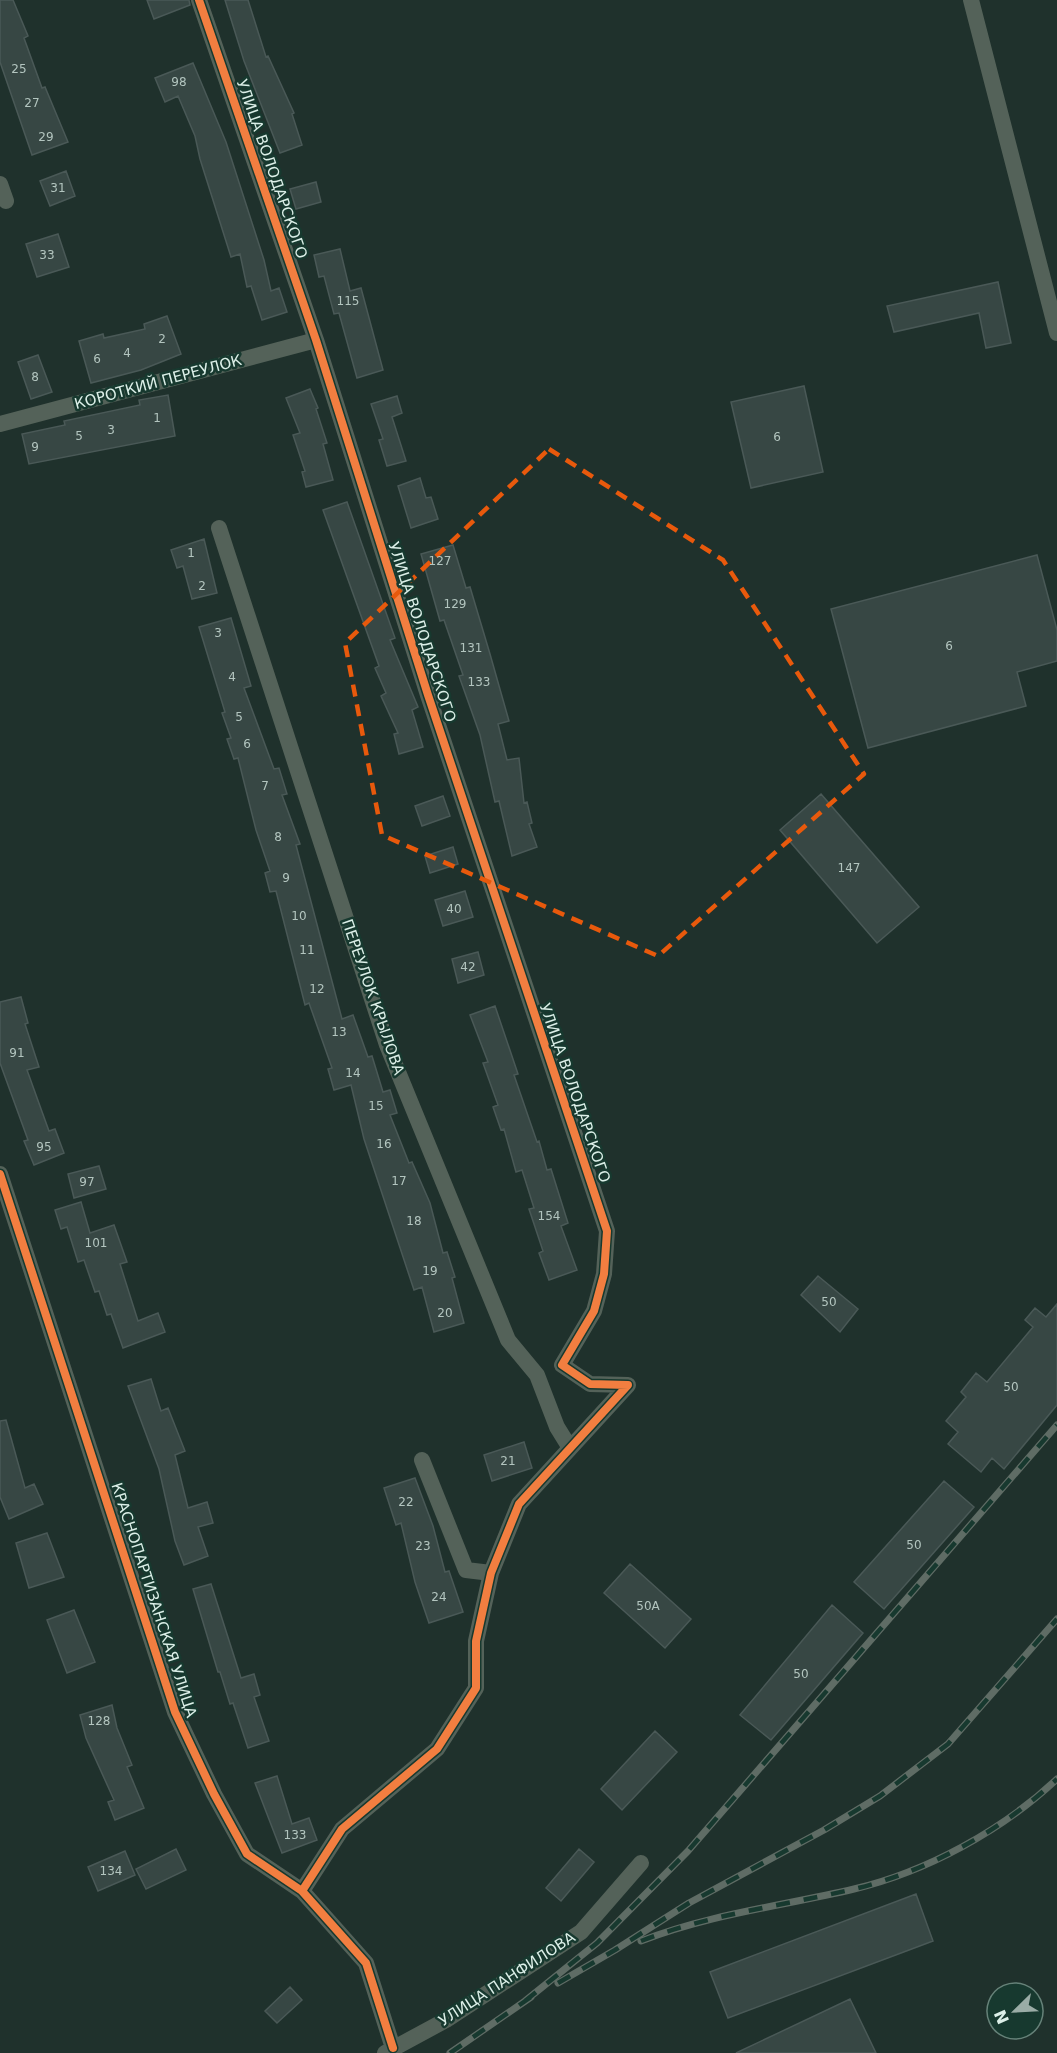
<svg xmlns="http://www.w3.org/2000/svg" width="1057" height="2053" font-family="'DejaVu Sans',sans-serif">
  <style>
    .building { fill: #374744; stroke: #4a5957; stroke-width: 1.5 }
    .lines { fill: none; stroke-linecap: round; stroke-linejoin: round }
    .street { stroke: #546259; stroke-width: 16 }
    .rail-casing { stroke: #5f6c65; stroke-width: 7 }
    .rail { stroke: #17392f; stroke-width: 4.5; stroke-dasharray: 14; stroke-linecap: butt }
    .cycleway-casing { stroke: #17392f; stroke-width: 11 }
    .cycleway { stroke: #f27e40; stroke-width: 8 }
    .marked { fill: none; stroke: #e8590c; stroke-width: 4.5; stroke-dasharray: 12 8; stroke-linejoin: round }
    .labels { text-anchor: middle; stroke-width: 5; stroke-linejoin: round; paint-order: stroke }
    .number-label { font-size: 12px; fill: #b3c5bf }
    .street-label { font-size: 15px; fill: #dcefe8; stroke: #17392f }
  </style>
  <rect width="100%" height="100%" fill="#1f312c"/>
  <path class="building" d="M 0,0 L 13,0 L 28,36 L 24,38 L 42,88 L 45,87 L 68,142 L 32,155 L 0,62 Z
    M 147,0 L 189,0 L 190,5 L 154,19 Z
    M 225,0 L 248,0 L 266,57 L 268,56 L 294,113 L 292,114 L 302,145 L 280,153 L 244,61 Z
    M 193,63 L 226,142 L 264,260 L 271,291 L 279,288 L 287,312 L 262,320 L 251,286 L 247,287 L 240,254 L 231,257 L 200,159 L 195,136 L 178,96 L 165,102 L 155,78 Z
    M 66,171 L 75,196 L 50,206 L 40,181 Z
    M 316,182 L 321,202 L 296,209 L 290,189 Z
    M 58,234 L 69,267 L 37,277 L 26,244 Z
    M 340,249 L 350,291 L 361,288 L 383,370 L 357,378 L 339,313 L 334,314 L 324,276 L 319,277 L 314,255 Z
    M 998,282 L 1011,343 L 986,348 L 979,313 L 894,332 L 887,306 Z
    M 167,316 L 181,354 L 141,370 L 91,383 L 79,341 L 103,334 L 104,338 L 145,329 L 144,324 Z
    M 38,355 L 52,392 L 31,399 L 18,362 Z
    M 804,386 L 823,472 L 751,488 L 731,402 Z
    M 310,389 L 318,408 L 316,409 L 327,443 L 323,444 L 333,480 L 306,487 L 302,472 L 305,471 L 293,435 L 300,433 L 286,398 Z
    M 168,395 L 175,436 L 29,464 L 22,434 L 65,425 L 64,421 L 140,405 L 139,400 Z
    M 397,396 L 402,413 L 392,417 L 406,461 L 387,466 L 379,440 L 383,439 L 371,404 Z
    M 420,478 L 426,498 L 431,497 L 438,519 L 411,528 L 398,486 Z
    M 347,502 L 395,638 L 390,640 L 418,707 L 412,710 L 423,747 L 399,754 L 394,734 L 398,733 L 381,696 L 386,693 L 375,668 L 379,666 L 323,510 Z
    M 204,539 L 217,593 L 192,599 L 183,566 L 177,568 L 171,550 Z
    M 453,545 L 466,588 L 470,587 L 490,654 L 509,721 L 498,724 L 507,760 L 519,758 L 524,803 L 527,802 L 532,823 L 529,824 L 537,847 L 512,856 L 499,801 L 495,802 L 480,735 L 459,676 L 463,675 L 444,620 L 440,621 L 421,554 Z
    M 1037,555 L 1057,630 L 1057,661 L 1017,672 L 1026,706 L 868,748 L 831,609 Z
    M 231,618 L 251,686 L 244,688 L 274,769 L 279,768 L 287,794 L 282,795 L 300,844 L 296,845 L 342,1019 L 353,1015 L 368,1057 L 372,1056 L 383,1092 L 390,1090 L 397,1113 L 390,1115 L 409,1163 L 412,1162 L 430,1203 L 443,1253 L 447,1252 L 455,1277 L 452,1278 L 464,1323 L 434,1332 L 422,1287 L 414,1290 L 364,1139 L 351,1085 L 334,1090 L 328,1069 L 332,1068 L 309,1003 L 305,1005 L 276,891 L 270,892 L 265,873 L 270,871 L 256,830 L 238,758 L 234,759 L 227,739 L 231,738 L 222,713 L 225,712 L 199,627 Z
    M 821,794 L 919,907 L 877,943 L 780,830 Z
    M 443,796 L 450,816 L 422,826 L 415,806 Z
    M 453,847 L 458,864 L 430,873 L 425,856 Z
    M 465,891 L 473,917 L 443,926 L 435,900 Z
    M 478,952 L 484,975 L 458,983 L 452,959 Z
    M 21,997 L 28,1023 L 25,1024 L 39,1067 L 27,1070 L 49,1131 L 55,1129 L 64,1153 L 34,1165 L 24,1141 L 28,1140 L 0,1063 L 0,1002 Z
    M 495,1006 L 518,1074 L 514,1075 L 537,1142 L 539,1141 L 547,1170 L 551,1169 L 568,1223 L 561,1226 L 577,1270 L 549,1280 L 539,1253 L 543,1251 L 529,1209 L 534,1208 L 522,1170 L 516,1172 L 504,1129 L 501,1130 L 493,1107 L 498,1105 L 483,1063 L 488,1062 L 470,1015 Z
    M 99,1166 L 106,1189 L 74,1198 L 68,1174 Z
    M 81,1202 L 90,1233 L 114,1225 L 127,1262 L 120,1264 L 138,1321 L 158,1313 L 165,1332 L 123,1348 L 111,1314 L 107,1315 L 99,1291 L 95,1292 L 84,1260 L 78,1262 L 67,1227 L 61,1229 L 55,1210 Z
    M 818,1276 L 858,1309 L 840,1332 L 801,1295 Z
    M 1057,1304 L 1057,1405 L 1004,1469 L 992,1458 L 981,1472 L 948,1444 L 958,1432 L 946,1421 L 966,1397 L 961,1392 L 976,1373 L 987,1382 L 1033,1327 L 1025,1320 L 1035,1308 L 1046,1317 Z
    M 151,1379 L 161,1411 L 168,1408 L 185,1451 L 175,1455 L 188,1508 L 207,1502 L 213,1523 L 198,1527 L 208,1556 L 184,1565 L 175,1541 L 159,1469 L 128,1386 Z
    M 6,1420 L 25,1488 L 34,1484 L 43,1504 L 9,1519 L 0,1497 L 0,1421 Z
    M 524,1442 L 532,1468 L 492,1481 L 484,1455 Z
    M 415,1478 L 433,1526 L 445,1572 L 449,1571 L 463,1612 L 429,1623 L 415,1582 L 401,1523 L 396,1525 L 384,1488 Z
    M 944,1481 L 974,1507 L 884,1609 L 854,1582 Z
    M 47,1533 L 64,1577 L 29,1588 L 16,1543 Z
    M 630,1564 L 691,1619 L 665,1648 L 604,1593 Z
    M 211,1584 L 241,1678 L 254,1674 L 260,1695 L 254,1697 L 269,1741 L 248,1748 L 233,1703 L 230,1704 L 220,1672 L 218,1672 L 193,1589 Z
    M 832,1605 L 863,1633 L 771,1740 L 740,1715 Z
    M 74,1610 L 95,1662 L 67,1673 L 47,1620 Z
    M 112,1705 L 117,1728 L 132,1765 L 127,1767 L 144,1808 L 115,1820 L 108,1802 L 114,1800 L 86,1738 L 80,1715 Z
    M 655,1731 L 677,1752 L 622,1810 L 601,1789 Z
    M 277,1776 L 292,1824 L 309,1818 L 317,1840 L 282,1853 L 255,1783 Z
    M 176,1849 L 186,1870 L 146,1889 L 136,1869 Z
    M 579,1849 L 594,1862 L 561,1901 L 546,1888 Z
    M 125,1851 L 135,1875 L 98,1891 L 88,1867 Z
    M 916,1894 L 933,1941 L 728,2018 L 710,1972 Z
    M 290,1987 L 302,2000 L 277,2023 L 265,2011 Z
    M 850,1999 L 876,2053 L 736,2053 Z"/>
  <g class="lines">
    <path class="street" d="M 199,0 L 316,340 L 428,695 L 607,1231 L 604,1274 L 594,1311 L 562,1365 L 590,1384 L 628,1385 L 519,1504 L 491,1573 L 476,1641 L 476,1688 L 437,1749 L 342,1829 L 302,1891
      M 971,0 L 1057,333
      M 0,184 L 6,201
      M 0,424 L 316,340
      M 219,528 L 387,1045 L 508,1340 L 537,1375 L 557,1427 L 570,1448
      M 0,1174 L 175,1712 L 214,1794 L 247,1854 L 302,1891 L 366,1963 L 393,2048
      M 422,1460 L 466,1570 L 491,1573
      M 385,2053 L 446,2020 L 581,1932 L 641,1863"/>
    <defs>
      <path id="rail" d="M 641,1941 C 710,1914 782,1906 854,1889 C 926,1872 1003,1830 1057,1779
        M 558,1983 L 615,1950 L 689,1903 L 824,1830 L 880,1796 L 948,1744 L 1057,1619
        M 525,2001 L 597,1943 L 688,1851 L 1057,1425
        M 450,2053 L 531,1997"/>
    </defs>
    <use href="#rail" class="rail-casing"/>
    <use href="#rail" class="rail"/>
    <defs>
      <path id="cycleway" d="M 199,0 L 316,340 L 428,695 L 607,1231 L 604,1274 L 594,1311 L 562,1365 L 590,1384 L 628,1385 L 519,1504 L 491,1573 L 476,1641 L 476,1688 L 437,1749 L 342,1829 L 302,1891
        M 0,1174 L 175,1712 L 214,1794 L 247,1854 L 302,1891 L 366,1963 L 393,2048"/>
    </defs>
    <use href="#cycleway" class="cycleway-casing"/>
    <use href="#cycleway" class="cycleway"/>
  </g>
  <path class="marked" d="M 549,449 L 723,560 L 864,774 L 658,956 L 382,835 L 345,643 Z"/>
  <g class="labels">
    <g class="number-label">
      <text x="19" y="73">25</text>
      <text x="179" y="86">98</text>
      <text x="32" y="107">27</text>
      <text x="46" y="141">29</text>
      <text x="58" y="192">31</text>
      <text x="47" y="259">33</text>
      <text x="348" y="305">115</text>
      <text x="162" y="343">2</text>
      <text x="127" y="357">4</text>
      <text x="97" y="363">6</text>
      <text x="35" y="381">8</text>
      <text x="157" y="422">1</text>
      <text x="111" y="434">3</text>
      <text x="79" y="440">5</text>
      <text x="777" y="441">6</text>
      <text x="35" y="451">9</text>
      <text x="191" y="557">1</text>
      <text x="440" y="565">127</text>
      <text x="202" y="590">2</text>
      <text x="455" y="608">129</text>
      <text x="218" y="637">3</text>
      <text x="949" y="650">6</text>
      <text x="471" y="652">131</text>
      <text x="232" y="681">4</text>
      <text x="479" y="686">133</text>
      <text x="239" y="721">5</text>
      <text x="247" y="748">6</text>
      <text x="265" y="790">7</text>
      <text x="278" y="841">8</text>
      <text x="849" y="872">147</text>
      <text x="286" y="882">9</text>
      <text x="454" y="913">40</text>
      <text x="299" y="920">10</text>
      <text x="307" y="954">11</text>
      <text x="468" y="971">42</text>
      <text x="317" y="993">12</text>
      <text x="339" y="1036">13</text>
      <text x="17" y="1057">91</text>
      <text x="353" y="1077">14</text>
      <text x="376" y="1110">15</text>
      <text x="384" y="1148">16</text>
      <text x="44" y="1151">95</text>
      <text x="399" y="1185">17</text>
      <text x="87" y="1186">97</text>
      <text x="549" y="1220">154</text>
      <text x="414" y="1225">18</text>
      <text x="96" y="1247">101</text>
      <text x="430" y="1275">19</text>
      <text x="829" y="1306">50</text>
      <text x="445" y="1317">20</text>
      <text x="1011" y="1391">50</text>
      <text x="508" y="1465">21</text>
      <text x="406" y="1506">22</text>
      <text x="914" y="1549">50</text>
      <text x="423" y="1550">23</text>
      <text x="439" y="1601">24</text>
      <text x="648" y="1610">50А</text>
      <text x="801" y="1678">50</text>
      <text x="99" y="1725">128</text>
      <text x="295" y="1839">133</text>
      <text x="111" y="1875">134</text>
    </g>
    <g class="street-label">
      <text transform="translate(272 169) rotate(71)" y="5">УЛИЦА ВОЛОДАРСКОГО</text>
      <text transform="translate(158 382) rotate(-15)" y="5">КОРОТКИЙ ПЕРЕУЛОК</text>
      <text transform="translate(422 632) rotate(72)" y="5">УЛИЦА ВОЛОДАРСКОГО</text>
      <text transform="translate(373 997) rotate(71)" y="5">ПЕРЕУЛОК КРЫЛОВА</text>
      <text transform="translate(575 1093) rotate(71)" y="5">УЛИЦА ВОЛОДАРСКОГО</text>
      <text transform="translate(154 1600) rotate(72)" y="5">КРАСНОПАРТИЗАНСКАЯ УЛИЦА</text>
      <text transform="translate(507 1979) rotate(-33)" y="5">УЛИЦА ПАНФИЛОВА</text>
    </g>
  </g>
  <g transform="translate(1015 2011) rotate(246)"><circle r="28" fill="#17392f" stroke="#668279" stroke-width="1.5"/>
  <path d="M0-4.5L10 22L0 15L-10 22Z" fill="#9aaca6"/>
  <text y="-9" font-size="16" font-weight="bold" text-anchor="middle" fill="#dcefe8">N</text>
  </g>
</svg>
